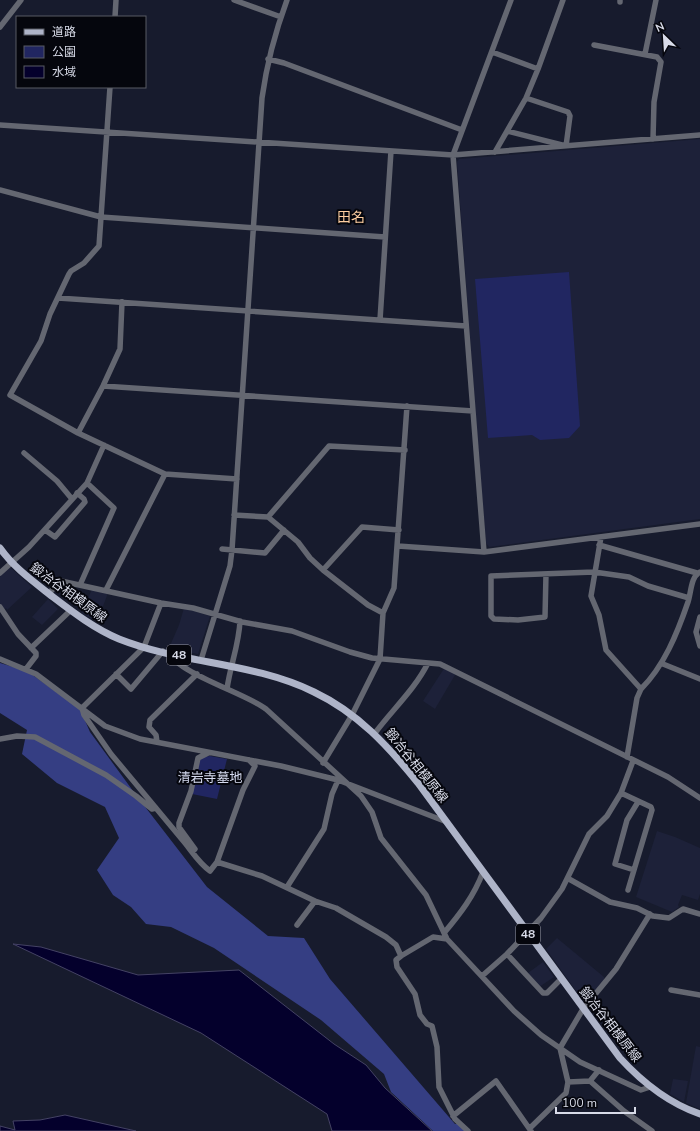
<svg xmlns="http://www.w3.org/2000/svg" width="700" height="1131" font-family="'Nunito Sans','Noto Sans JP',sans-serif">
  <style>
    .built { fill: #1d2139 }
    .green { fill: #212661 }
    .forest { fill: #353e83 }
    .water { fill: #04002c; stroke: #444264 }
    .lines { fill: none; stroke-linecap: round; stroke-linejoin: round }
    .minor { stroke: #646771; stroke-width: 5.5 }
    .major { stroke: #aeb4c8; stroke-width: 7 }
    .labels { text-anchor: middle; stroke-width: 4; stroke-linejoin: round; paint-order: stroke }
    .shield { fill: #05060d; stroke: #999ba6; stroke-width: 1 }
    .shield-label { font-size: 12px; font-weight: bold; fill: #d8dbe8 }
    .street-label { font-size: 13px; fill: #d8dbe8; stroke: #05060d }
    .park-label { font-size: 13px; fill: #d5daef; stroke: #05060d }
    .neighbourhood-label { font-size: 14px; fill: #fdcda0; stroke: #05060d }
  </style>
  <rect width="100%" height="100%" fill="#171b2d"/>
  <path class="built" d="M 700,139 L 700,519 L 489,547 L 486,543 L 479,460 L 457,162 L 459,159 Z
    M 8,568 L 11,568 L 32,587 L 7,610 L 6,608 L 4,610 L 0,604 L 0,575 Z
    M 92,589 L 108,593 L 97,622 L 82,613 Z
    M 48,599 L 58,609 L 42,625 L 32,617 Z
    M 184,608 L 210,616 L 198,654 L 169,648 L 179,625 Z
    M 445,667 L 454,672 L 455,675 L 435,709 L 423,701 Z
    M 657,831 L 675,837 L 700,848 L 700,894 L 698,900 L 682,895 L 678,905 L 679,907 L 672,912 L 636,897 Z
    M 557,938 L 604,977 L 604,980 L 586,1001 L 584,1002 L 546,949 Z
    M 543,962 L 554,977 L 539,987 L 528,973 Z
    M 696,1046 L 700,1047 L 700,1109 L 686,1103 Z
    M 673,1079 L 688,1081 L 684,1102 L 670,1094 Z"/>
  <path class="green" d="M 569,272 L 580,426 L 569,438 L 540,440 L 532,435 L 488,438 L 475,279 Z
    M 210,756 L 227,759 L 217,799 L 192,794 L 199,761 L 202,757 Z"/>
  <path class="forest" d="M 0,663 L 27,671 L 80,709 L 90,732 L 136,795 L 207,887 L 268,936 L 304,938 L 330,979 L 455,1124 L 459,1124 L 466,1131 L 433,1131 L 391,1092 L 384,1074 L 321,1020 L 214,948 L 171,927 L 146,924 L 131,907 L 113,895 L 97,870 L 119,838 L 105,807 L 57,783 L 22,754 L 27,730 L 0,713 Z"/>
  <path class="water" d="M 13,944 L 41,947 L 138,975 L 239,970 L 334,1044 L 366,1065 L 385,1088 L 432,1131 L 332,1131 L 327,1114 L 201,1033 Z
    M 65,1115 L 136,1131 L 0,1131 L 0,1126 L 15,1130 L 13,1121 L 40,1120 Z"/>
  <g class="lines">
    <path class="minor" d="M 234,0 L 281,17
      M 620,2 L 620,0
      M 115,17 L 116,0
      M 0,27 L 21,0
      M 594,45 L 657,57 L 661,62 L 654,102 L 653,139
      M 492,52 L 538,69 L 526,98 L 495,152
      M 645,54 L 656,0
      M 268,59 L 284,63 L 462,130
      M 538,69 L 563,0
      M 110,87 L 99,246 L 84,263 L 71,271 L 69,274 L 50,314 L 41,341 L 10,395 L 78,433 L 165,474 L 237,479
      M 0,125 L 453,155 L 700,135
      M 507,131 L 566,146 L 570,116 L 568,112 L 526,98
      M 0,190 L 101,217 L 385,237
      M 58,298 L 466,326
      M 380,320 L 391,151
      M 103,386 L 473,411
      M 78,433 L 103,386 L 120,349 L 122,302
      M 24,453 L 57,481 L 72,499
      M 234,515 L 268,517 L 298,542 L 310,558 L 323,570 L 368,605 L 383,613
      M 268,517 L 329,446 L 405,450
      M 45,530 L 55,537 L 85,502 L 84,499 L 77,493
      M 601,537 L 591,596 L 599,615 L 606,650 L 641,689 L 637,698 L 627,757
      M 599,545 L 697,573
      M 398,546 L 484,552 L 700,524
      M 222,549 L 265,553 L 284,530
      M 484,552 L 453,155 L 511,0
      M 323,570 L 362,527 L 399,530
      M 0,573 L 29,547 L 87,483 L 104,445
      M 546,574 L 545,617 L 518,620 L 494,619 L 491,616 L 491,576 L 594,572 L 629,577 L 648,586 L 689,598
      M 80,585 L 114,508 L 87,483
      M 106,590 L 165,474
      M 49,593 L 61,581 L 161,603 L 193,608 L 242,622 L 292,631 L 350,652 L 372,658 L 440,664 L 668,777 L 700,798
      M 0,607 L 18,634 L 36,653 L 36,656 L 26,669
      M 700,617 L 696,632 L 700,646
      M 31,648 L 71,610
      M 170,653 C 177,673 247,694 266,709 L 361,796 L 372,812 L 381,838 L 426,895 L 447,939 L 514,1011 L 541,1035 L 580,1062 L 641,1090 L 650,1087
      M 0,659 L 36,674 L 105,726 L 140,739 L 281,766 L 338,780 L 447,822
      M 201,660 L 230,566 L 232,550 L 262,98 C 267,62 274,35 287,0
      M 663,664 L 700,679
      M 116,674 L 131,689 L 163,651
      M 227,689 C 230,666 239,645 240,621
      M 641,689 C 664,666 677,634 688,602 C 691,593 691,576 700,572
      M 82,708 L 84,715 L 111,754 L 185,843 C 193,853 199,863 210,871 L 217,862 L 262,876 L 315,901 L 336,908 L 386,937 L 396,945 L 401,956 L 396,960 L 397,967 L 415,994 L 420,1015 L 427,1024 L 432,1026 L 437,1047 L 439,1087 L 455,1119 L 468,1131
      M 82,708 L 144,647 L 161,603
      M 375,733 C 393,709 415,689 428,663
      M 0,739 L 17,736 L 35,737 L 106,775 L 136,796 L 147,805 L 152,809 L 156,808
      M 157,742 L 156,735 L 149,727 L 150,720 L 197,674
      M 323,763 L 352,715 L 380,659 L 383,613 L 394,588 L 407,406
      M 621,793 L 651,807 L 652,810 L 628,890
      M 192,852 L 195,849 L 179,827 L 179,823 L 191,791 L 198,758 L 208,753
      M 217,862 L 243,790 L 255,766 L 249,760
      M 634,870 L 615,864 L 627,820 L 638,802
      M 569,879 L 610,902 L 637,908 L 653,916 L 669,918 L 683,909 L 700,914
      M 287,887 L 324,829 L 332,794 L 339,778
      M 297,925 L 315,901
      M 444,933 C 460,914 474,896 483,872
      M 507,954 L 543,993 L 547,993 L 561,979
      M 401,956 L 433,937 L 447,939
      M 482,976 L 507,954 L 541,918 L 562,889 L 589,834 L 607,816 L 621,793 L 633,761
      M 671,990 L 700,995
      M 590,1081 L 624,1111 L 652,1131
      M 568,1082 L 590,1081 L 599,1070
      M 453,1116 L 496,1081 L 531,1131
      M 530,1128 L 566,1093 L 568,1082 L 560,1048 L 583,1009 L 616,969 L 650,914"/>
    <path class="major" d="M 0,548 C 14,568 34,582 53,597 C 74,613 95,629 119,639 C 182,664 253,662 314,692 C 358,713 388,746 418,783 L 620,1058 C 642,1082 668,1103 700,1114"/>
  </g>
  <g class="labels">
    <g class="shield">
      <rect x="167" y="645" width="24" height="20" rx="3"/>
      <rect x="516" y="924" width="24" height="20" rx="3"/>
    </g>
    <g class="shield-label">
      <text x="179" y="659">48</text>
      <text x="528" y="938">48</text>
    </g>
    <g class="street-label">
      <text transform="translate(69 592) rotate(36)" y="5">鍛冶谷相模原線</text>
      <text transform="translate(417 765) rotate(51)" y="5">鍛冶谷相模原線</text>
      <text transform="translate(611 1024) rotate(52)" y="5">鍛冶谷相模原線</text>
    </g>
    <g class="park-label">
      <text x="210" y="782">清岩寺墓地</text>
    </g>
    <g class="neighbourhood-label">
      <text x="351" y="222">田名</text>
    </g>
  </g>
  <rect x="16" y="16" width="130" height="72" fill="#05060d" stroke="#595b65"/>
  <rect x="24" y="29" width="20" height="6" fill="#aeb4c8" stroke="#595b65"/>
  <text x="52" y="36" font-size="12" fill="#d8dbe8">道路</text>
  <rect x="24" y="46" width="20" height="12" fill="#212661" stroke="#595b65"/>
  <text x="52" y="56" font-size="12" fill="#d8dbe8">公園</text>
  <rect x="24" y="66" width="20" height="12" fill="#04002c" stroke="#595b65"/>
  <text x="52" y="76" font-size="12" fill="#d8dbe8">水域</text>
  <g transform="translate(664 36) rotate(335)" stroke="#05060d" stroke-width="3" paint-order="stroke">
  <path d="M0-3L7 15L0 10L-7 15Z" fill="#d8dbe8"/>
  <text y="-6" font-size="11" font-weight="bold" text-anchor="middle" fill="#d8dbe8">N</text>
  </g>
  <path d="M556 1107v6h79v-6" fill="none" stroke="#d8dbe8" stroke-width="2"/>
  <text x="562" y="1107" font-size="12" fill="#d8dbe8" stroke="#05060d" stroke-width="3" paint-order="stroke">100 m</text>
</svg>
